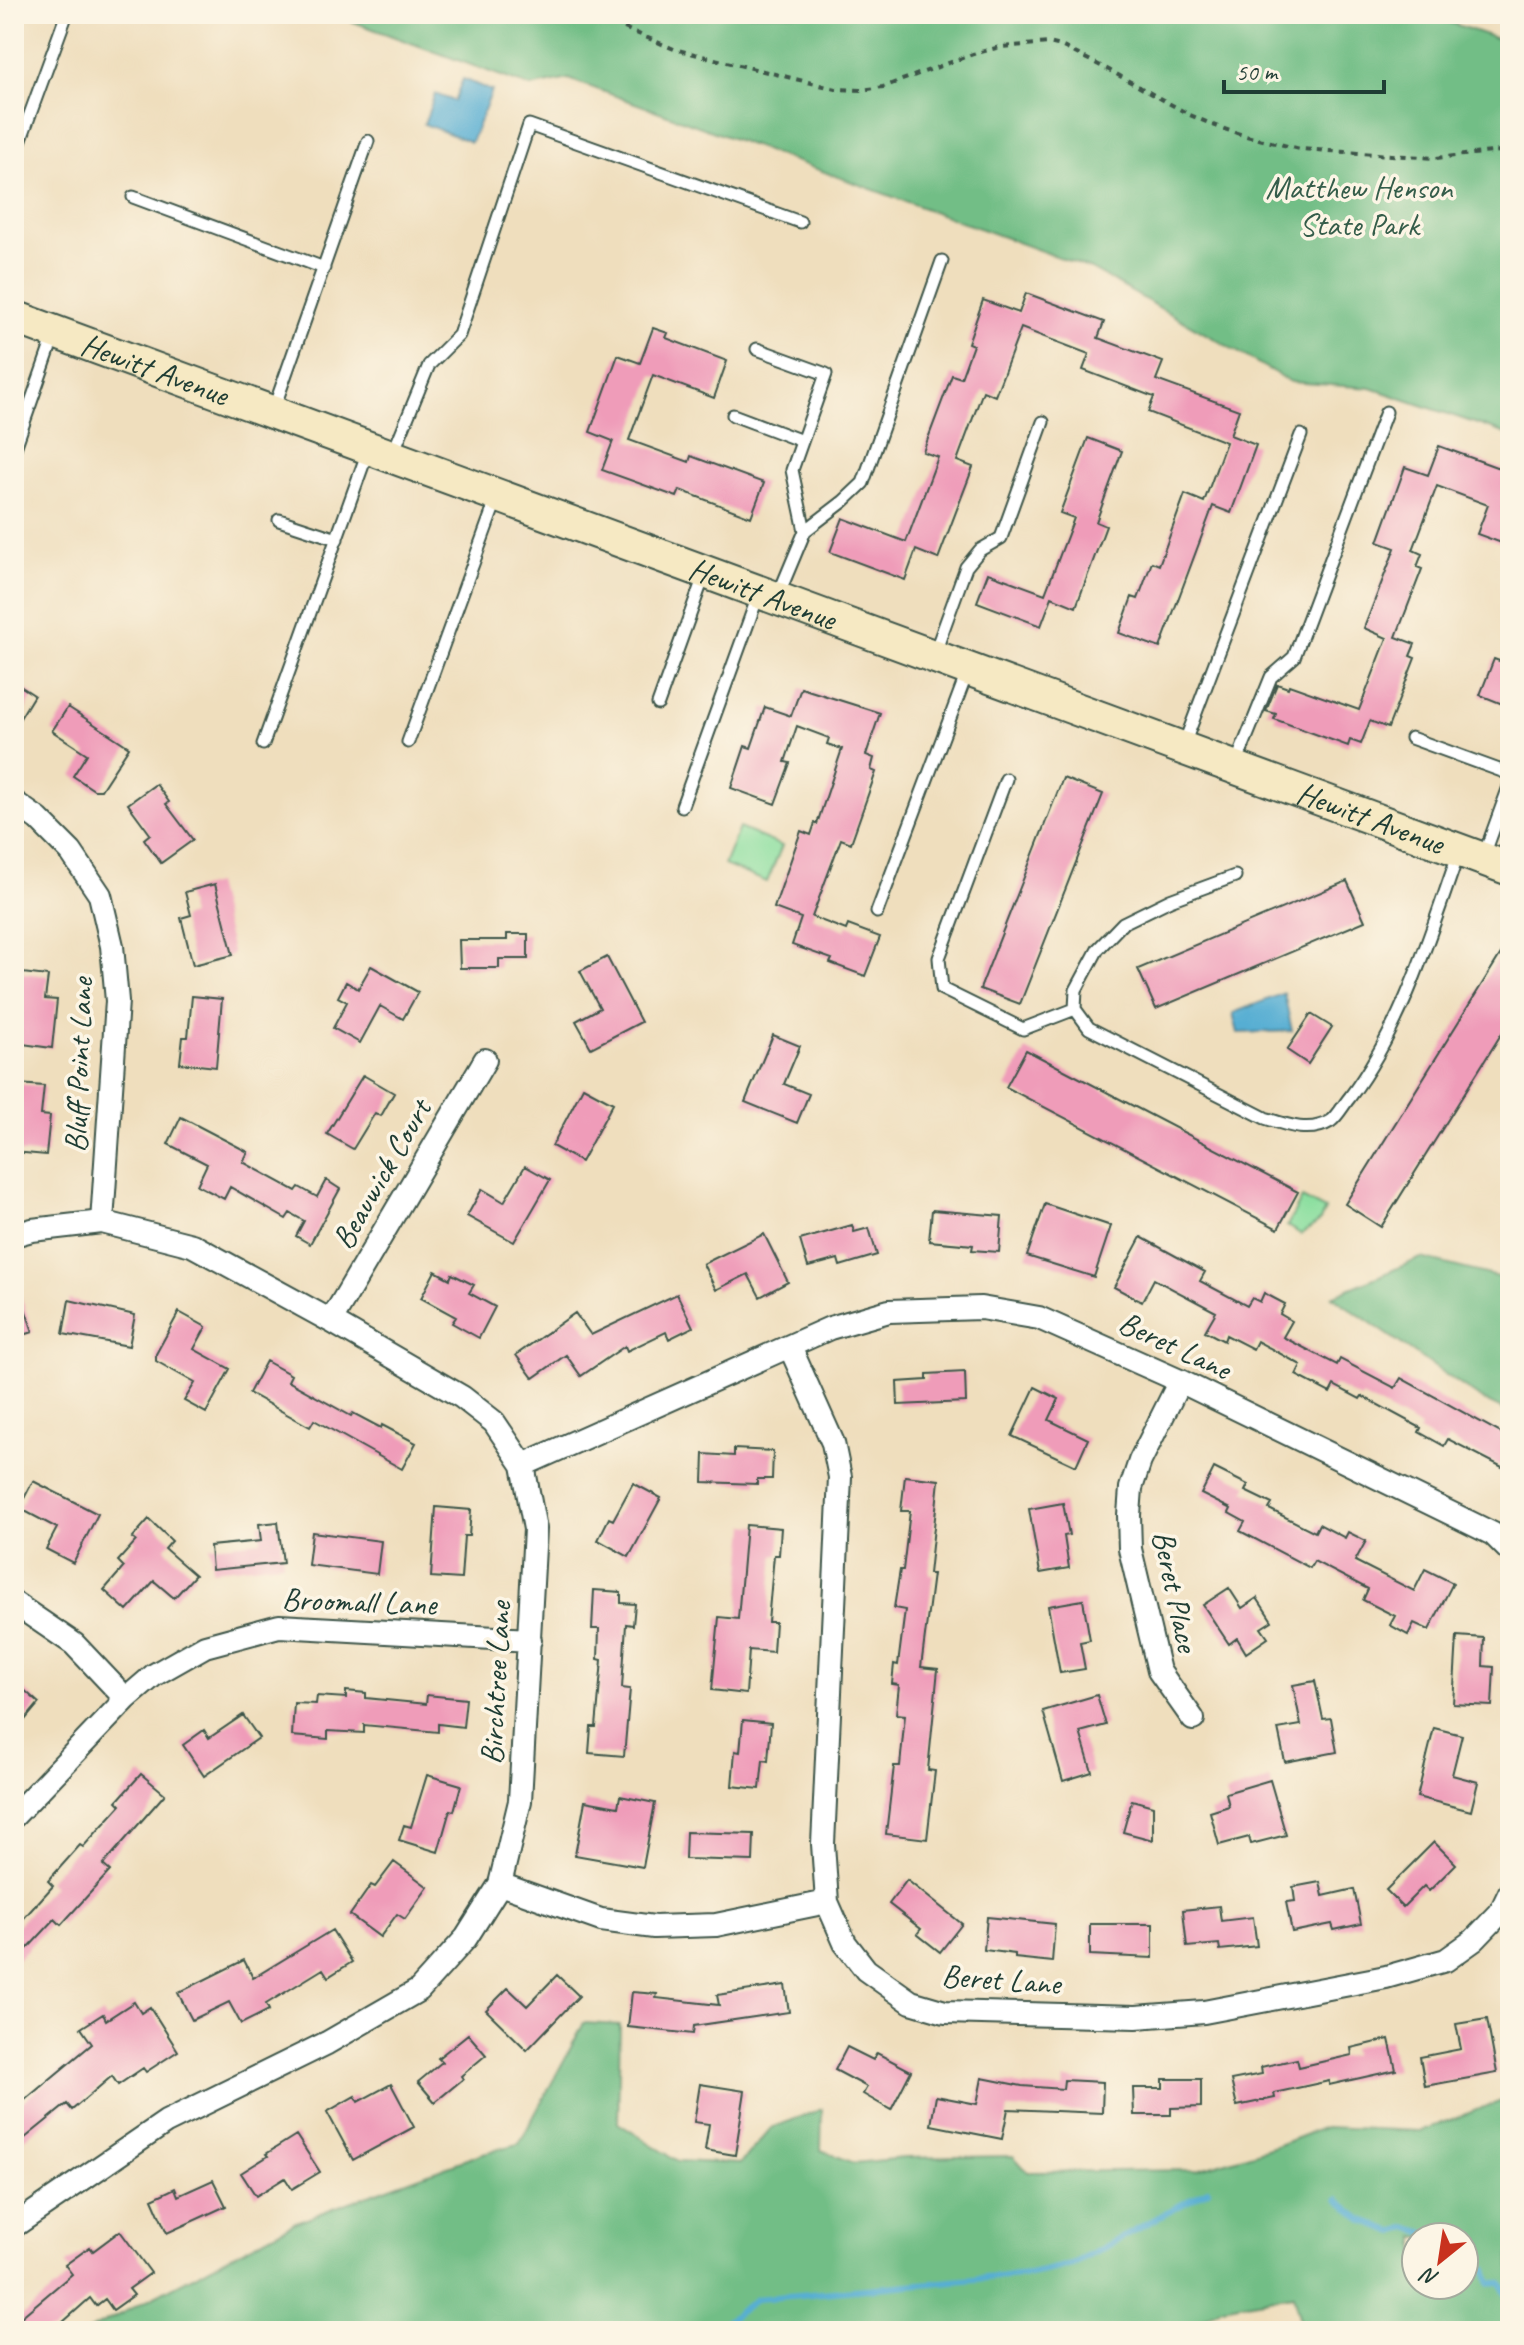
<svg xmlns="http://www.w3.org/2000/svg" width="1524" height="2345" font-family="Caveat,sans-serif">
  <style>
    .green { fill: #8ddfa0; stroke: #568e6a; stroke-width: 2 }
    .forest { fill: #72be86; stroke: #487e5d; stroke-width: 2; fill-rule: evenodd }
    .water { fill: #56aed3; stroke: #3a7684; stroke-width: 2 }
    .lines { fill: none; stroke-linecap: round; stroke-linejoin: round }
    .stream { stroke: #56aed3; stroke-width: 6 }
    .building { fill: #ef9cb9 }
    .lane-casing { stroke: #3e5549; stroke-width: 15 }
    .street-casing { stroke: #3e5549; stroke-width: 26 }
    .secondary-casing { stroke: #3e5549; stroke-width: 36 }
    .path { stroke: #3e5549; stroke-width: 4; stroke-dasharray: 6 6; stroke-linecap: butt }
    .lane { stroke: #fff; stroke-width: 11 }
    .street { stroke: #fff; stroke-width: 22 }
    .secondary { stroke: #f6e9c3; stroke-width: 32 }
    .labels { text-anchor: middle; stroke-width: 7; stroke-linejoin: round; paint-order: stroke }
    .park-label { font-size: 32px; fill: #355d4a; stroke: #fcf5e5 }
    .street-label { font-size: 32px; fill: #1f3d34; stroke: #fcf5e5 }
  </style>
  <rect width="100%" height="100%" fill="#fcf5e5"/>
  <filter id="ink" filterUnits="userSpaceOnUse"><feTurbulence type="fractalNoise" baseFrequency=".0125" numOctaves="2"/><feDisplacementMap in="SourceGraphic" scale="16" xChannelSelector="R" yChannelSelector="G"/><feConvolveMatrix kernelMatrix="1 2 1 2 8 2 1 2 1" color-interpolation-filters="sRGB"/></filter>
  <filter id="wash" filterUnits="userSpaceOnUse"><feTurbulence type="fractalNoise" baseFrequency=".006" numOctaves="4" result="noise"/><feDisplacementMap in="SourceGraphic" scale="32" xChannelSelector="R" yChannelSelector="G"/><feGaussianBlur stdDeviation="1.8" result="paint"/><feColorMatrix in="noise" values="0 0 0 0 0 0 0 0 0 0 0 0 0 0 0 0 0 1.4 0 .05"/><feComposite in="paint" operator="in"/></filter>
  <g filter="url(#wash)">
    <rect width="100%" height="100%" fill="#efdebd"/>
    <path class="green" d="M 739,828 L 782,846 L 767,882 L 724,865 Z
      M 1302,1198 L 1325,1210 L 1319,1222 L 1301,1234 L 1287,1226 Z"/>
    <path class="forest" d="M 332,14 L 1425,14 L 1510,43 L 1510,435 L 1371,388 L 1291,382 L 1091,269 L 569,79 L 531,87 Z
      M 1421,1258 L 1510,1280 L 1510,1413 L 1481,1399 L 1332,1296 Z
      M 584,2023 L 620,2025 L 618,2123 L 678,2161 L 740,2164 L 771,2128 L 822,2109 L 821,2150 L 854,2163 L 904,2158 L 1013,2156 L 1028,2172 L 1197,2170 L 1273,2147 L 1325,2127 L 1420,2131 L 1510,2098 L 1510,2331 L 1303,2331 L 1293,2295 L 1222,2307 L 1183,2331 L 88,2331 L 296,2222 L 483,2153 L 519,2144 ZM 1416,2237 L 1464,2237 L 1464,2285 L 1416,2285 Z"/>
    <path class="water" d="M 463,79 L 492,91 L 471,142 L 424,124 L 435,94 L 454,101 Z
      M 1284,993 L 1292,1031 L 1238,1033 L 1233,1013 Z"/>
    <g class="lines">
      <path class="stream" d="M 1338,2200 L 1363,2220 L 1395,2232 L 1407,2227 L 1426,2233 L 1427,2237
        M 1464,2262 L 1486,2269 L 1490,2283 L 1500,2283 L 1510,2301
        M 713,2331 L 756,2299 L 1030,2274 L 1072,2265 L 1208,2190"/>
    </g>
    <g id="blocks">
      <path class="building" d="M 1026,293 L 1104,322 L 1098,338 L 1163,362 L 1156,380 L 1239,410 L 1230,435 L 1256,445 L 1231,513 L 1213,506 L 1160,648 L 1119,633 L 1132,597 L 1138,599 L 1152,562 L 1159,565 L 1185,494 L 1204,502 L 1226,442 L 1148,412 L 1154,397 L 1083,370 L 1089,354 L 1021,328 L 995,396 L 983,391 L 957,461 L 973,467 L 938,559 L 916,550 L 905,580 L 830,552 L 843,518 L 906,542 L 938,457 L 923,452 L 952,375 L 961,378 L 973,345 L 968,343 L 983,300 L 1019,313 Z
        M 653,328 L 668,333 L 666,338 L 727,361 L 714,398 L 653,375 L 629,440 L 689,462 L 691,456 L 764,483 L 751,517 L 680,490 L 677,497 L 602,470 L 613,441 L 590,432 L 618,355 L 640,363 Z
        M 1088,438 L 1122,451 L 1096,522 L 1106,526 L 1076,607 L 1052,597 L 1041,626 L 977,602 L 988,573 L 1045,594 L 1074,518 L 1060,513 Z
        M 1439,446 L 1510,472 L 1510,483 L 1502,504 L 1510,507 L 1510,546 L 1477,534 L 1488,505 L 1437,486 L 1413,550 L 1422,554 L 1417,567 L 1422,569 L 1396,637 L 1415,644 L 1410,656 L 1415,658 L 1388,728 L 1370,721 L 1361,744 L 1350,740 L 1348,746 L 1274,719 L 1276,714 L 1266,711 L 1277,684 L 1288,688 L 1289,685 L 1359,710 L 1387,638 L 1364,628 L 1395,548 L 1378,542 L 1405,467 L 1428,475 Z
        M 1494,659 L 1510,665 L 1510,707 L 1480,695 Z
        M 14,682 L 34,695 L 14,728 Z
        M 801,688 L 880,713 L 866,755 L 874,758 L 871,770 L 876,772 L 851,843 L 841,839 L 812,917 L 846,930 L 848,925 L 880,937 L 865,976 L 830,963 L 832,959 L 792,945 L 801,918 L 774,908 L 801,831 L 811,835 L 815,823 L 817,824 L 842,749 L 827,744 L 829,738 L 797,726 L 785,762 L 790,763 L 775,804 L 731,788 L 745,746 L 751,748 L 765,707 L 791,716 Z
        M 68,707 L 129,747 L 101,790 L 94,790 L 73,776 L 87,754 L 52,731 Z
        M 1063,778 L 1103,794 L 1020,1004 L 980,989 Z
        M 156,784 L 169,802 L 166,804 L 193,840 L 161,863 L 144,839 L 150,834 L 128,804 Z
        M 1347,881 L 1365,921 L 1156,1009 L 1138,969 Z
        M 215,884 L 233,955 L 193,965 L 181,918 L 191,915 L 185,892 Z
        M 507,934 L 528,934 L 528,959 L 499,959 L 499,968 L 460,968 L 459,940 L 507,940 Z
        M 1510,939 L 1510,1020 L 1381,1227 L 1345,1204 Z
        M 607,957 L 641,1022 L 591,1048 L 576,1021 L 600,1008 L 580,971 Z
        M 371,966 L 418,992 L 403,1019 L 380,1006 L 360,1043 L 333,1028 L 347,1002 L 338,997 L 346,982 L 358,989 Z
        M 14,972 L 48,976 L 45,999 L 57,1000 L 52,1048 L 15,1043 L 18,1008 L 14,1008 Z
        M 192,996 L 222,999 L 216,1067 L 180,1063 L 183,1037 L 188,1037 Z
        M 1311,1014 L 1332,1027 L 1308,1064 L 1287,1050 Z
        M 773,1035 L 800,1046 L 784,1084 L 809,1094 L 797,1123 L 745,1102 Z
        M 1026,1050 L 1298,1192 L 1278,1229 L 1006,1087 Z
        M 363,1075 L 394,1093 L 381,1116 L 375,1113 L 353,1149 L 327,1134 Z
        M 18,1084 L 44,1086 L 41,1115 L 50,1116 L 46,1155 L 14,1152 L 14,1108 Z
        M 583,1087 L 613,1103 L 581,1162 L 552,1146 Z
        M 181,1117 L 248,1152 L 243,1162 L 296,1191 L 299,1187 L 317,1197 L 326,1180 L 340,1189 L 310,1244 L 296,1236 L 304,1221 L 290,1213 L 286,1219 L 230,1187 L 224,1199 L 197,1185 L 207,1164 L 168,1144 Z
        M 525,1166 L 550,1180 L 514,1242 L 467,1216 L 482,1189 L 504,1202 Z
        M 1045,1204 L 1111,1226 L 1094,1277 L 1027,1256 Z
        M 932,1210 L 1002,1216 L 999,1252 L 972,1250 L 973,1245 L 929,1241 Z
        M 852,1225 L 854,1232 L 869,1228 L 877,1255 L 840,1266 L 838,1259 L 808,1267 L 800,1240 Z
        M 764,1234 L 788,1282 L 760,1297 L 748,1274 L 716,1290 L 703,1264 Z
        M 1141,1237 L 1205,1272 L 1200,1281 L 1247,1306 L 1252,1298 L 1260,1302 L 1264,1293 L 1285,1304 L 1280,1314 L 1292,1321 L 1283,1337 L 1337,1365 L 1340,1359 L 1395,1388 L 1401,1378 L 1510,1438 L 1510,1471 L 1448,1439 L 1444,1446 L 1419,1432 L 1421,1428 L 1362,1396 L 1360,1399 L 1334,1385 L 1330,1393 L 1296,1375 L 1301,1365 L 1257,1341 L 1253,1349 L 1226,1335 L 1224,1341 L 1205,1331 L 1216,1312 L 1154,1279 L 1142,1302 L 1114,1287 Z
        M 435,1271 L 450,1279 L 452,1274 L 474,1285 L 469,1293 L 495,1307 L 479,1338 L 452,1323 L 456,1317 L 421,1298 Z
        M 14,1285 L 17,1285 L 33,1332 L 14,1338 Z
        M 677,1294 L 693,1327 L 669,1339 L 666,1332 L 627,1351 L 625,1346 L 581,1376 L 566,1355 L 533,1378 L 516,1355 L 575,1313 L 591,1335 Z
        M 69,1300 L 135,1315 L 129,1346 L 63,1334 Z
        M 179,1312 L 206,1327 L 194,1349 L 230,1369 L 206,1413 L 184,1401 L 195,1383 L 156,1361 L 156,1354 Z
        M 266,1361 L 291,1375 L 288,1381 L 351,1416 L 353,1413 L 381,1428 L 382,1425 L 416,1443 L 402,1469 L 314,1420 L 310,1427 L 249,1393 Z
        M 965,1372 L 966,1402 L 898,1405 L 897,1382 L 927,1380 L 927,1374 Z
        M 1035,1387 L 1059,1399 L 1049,1420 L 1088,1439 L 1076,1466 L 1012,1436 Z
        M 734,1449 L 773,1451 L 772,1479 L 757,1479 L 757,1484 L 703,1482 L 704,1454 L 734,1456 Z
        M 1214,1468 L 1248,1485 L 1245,1491 L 1272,1504 L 1269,1509 L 1315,1532 L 1319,1524 L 1345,1538 L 1348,1532 L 1366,1541 L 1355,1561 L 1414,1591 L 1425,1569 L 1453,1583 L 1429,1630 L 1414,1623 L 1408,1635 L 1390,1625 L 1395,1616 L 1363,1600 L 1368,1589 L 1314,1561 L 1310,1568 L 1240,1531 L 1245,1522 L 1229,1513 L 1231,1509 L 1201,1494 Z
        M 905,1476 L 939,1480 L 929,1574 L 933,1574 L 921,1667 L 938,1669 L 928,1770 L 935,1771 L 927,1839 L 886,1834 L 894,1766 L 900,1766 L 905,1715 L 896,1714 L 899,1685 L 892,1684 L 894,1664 L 898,1665 L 905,1610 L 894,1608 L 900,1570 L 903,1570 L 910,1511 L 901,1511 Z
        M 33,1481 L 98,1514 L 73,1563 L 46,1549 L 57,1528 L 19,1508 Z
        M 633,1483 L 661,1498 L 629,1557 L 598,1540 L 609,1518 L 613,1520 Z
        M 1063,1503 L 1069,1535 L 1064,1536 L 1069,1568 L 1040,1573 L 1029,1509 Z
        M 436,1507 L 471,1510 L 469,1536 L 464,1536 L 461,1579 L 431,1577 Z
        M 149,1519 L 172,1541 L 165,1549 L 195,1575 L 174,1598 L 154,1581 L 127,1611 L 104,1590 L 124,1567 L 118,1561 L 136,1541 L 132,1538 Z
        M 278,1522 L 283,1563 L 212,1570 L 210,1546 L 261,1541 L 259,1524 Z
        M 746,1525 L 781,1528 L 779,1555 L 774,1555 L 768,1622 L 775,1622 L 773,1652 L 749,1650 L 746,1694 L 712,1690 L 719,1617 L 738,1619 Z
        M 312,1532 L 381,1541 L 377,1574 L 308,1565 Z
        M 1229,1588 L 1242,1608 L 1257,1598 L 1272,1621 L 1261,1628 L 1268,1638 L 1246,1653 L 1237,1638 L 1229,1644 L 1203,1605 Z
        M 594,1590 L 621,1592 L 621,1603 L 635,1604 L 633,1625 L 626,1624 L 622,1688 L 630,1689 L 624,1756 L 589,1753 L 591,1727 L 596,1727 L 602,1660 L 598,1659 L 599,1629 L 592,1629 Z
        M 1083,1600 L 1090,1640 L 1080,1642 L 1085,1669 L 1060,1673 L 1048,1606 Z
        M 1457,1636 L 1484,1638 L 1483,1666 L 1494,1667 L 1492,1706 L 1453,1704 Z
        M 14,1681 L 39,1703 L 14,1733 Z
        M 1315,1681 L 1323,1719 L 1331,1718 L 1337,1752 L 1285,1762 L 1278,1729 L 1301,1725 L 1293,1685 Z
        M 346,1691 L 366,1693 L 366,1698 L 426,1704 L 427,1695 L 466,1699 L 463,1727 L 438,1724 L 438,1732 L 364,1725 L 364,1733 L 328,1731 L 328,1739 L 292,1736 L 294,1703 L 316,1704 L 317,1696 L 346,1698 Z
        M 1097,1695 L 1106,1725 L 1080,1732 L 1092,1772 L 1063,1781 L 1043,1711 Z
        M 243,1715 L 259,1738 L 204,1776 L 183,1745 L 204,1730 L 209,1738 Z
        M 743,1720 L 771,1723 L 768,1761 L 763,1760 L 760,1789 L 732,1786 L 735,1751 L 740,1752 Z
        M 1434,1728 L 1462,1735 L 1452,1775 L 1478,1782 L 1471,1811 L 1417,1797 Z
        M 141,1774 L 165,1794 L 103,1865 L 110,1871 L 61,1925 L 55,1919 L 14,1963 L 14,1929 L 53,1886 L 48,1881 L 80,1845 L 83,1847 L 121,1805 L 117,1801 Z
        M 427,1775 L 461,1785 L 454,1811 L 450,1810 L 438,1852 L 399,1840 L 404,1825 L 411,1827 Z
        M 1270,1780 L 1286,1835 L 1251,1844 L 1249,1837 L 1219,1845 L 1210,1812 L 1229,1806 L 1226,1793 Z
        M 620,1796 L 655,1803 L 643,1867 L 575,1855 L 585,1801 L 618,1807 Z
        M 1132,1800 L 1153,1806 L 1153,1840 L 1123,1832 Z
        M 686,1832 L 754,1834 L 753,1861 L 685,1859 Z
        M 1434,1842 L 1456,1864 L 1429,1891 L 1424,1886 L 1403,1907 L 1386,1890 Z
        M 394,1862 L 428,1887 L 405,1919 L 397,1914 L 380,1937 L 350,1915 L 371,1885 L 375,1887 Z
        M 907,1880 L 962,1924 L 940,1952 L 917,1934 L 921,1929 L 889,1904 Z
        M 1320,1882 L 1323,1896 L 1354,1889 L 1361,1924 L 1334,1930 L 1332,1924 L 1292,1932 L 1286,1902 L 1295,1901 L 1293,1887 Z
        M 1219,1906 L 1221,1921 L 1253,1917 L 1257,1946 L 1220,1950 L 1219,1944 L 1187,1947 L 1183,1910 Z
        M 987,1917 L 1055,1924 L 1052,1962 L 1015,1958 L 1015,1954 L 984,1950 Z
        M 1090,1924 L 1153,1924 L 1153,1958 L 1090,1955 Z
        M 332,1930 L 352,1962 L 328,1977 L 323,1969 L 266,2004 L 269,2010 L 241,2024 L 229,2002 L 192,2020 L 178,1993 L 244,1960 L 253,1978 Z
        M 557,1975 L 579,1996 L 527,2050 L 486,2010 L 508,1988 L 527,2006 Z
        M 785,1985 L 789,2012 L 694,2026 L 693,2034 L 628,2027 L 632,1992 L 657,1994 L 656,1998 L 719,2005 L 717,1995 Z
        M 134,2002 L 141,2013 L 150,2007 L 178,2051 L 146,2072 L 143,2068 L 118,2085 L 112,2076 L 72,2110 L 67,2104 L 14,2147 L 14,2109 L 92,2044 L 81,2028 L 103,2014 L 106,2020 Z
        M 1487,2019 L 1497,2073 L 1425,2086 L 1420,2057 L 1461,2049 L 1456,2024 Z
        M 468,2034 L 486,2055 L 461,2076 L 463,2079 L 435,2102 L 418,2082 L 442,2062 L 438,2058 Z
        M 1389,2039 L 1396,2070 L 1329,2085 L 1329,2081 L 1274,2093 L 1275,2098 L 1237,2106 L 1231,2080 L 1262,2074 L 1261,2067 L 1297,2059 L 1299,2067 L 1352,2055 L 1351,2048 Z
        M 847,2047 L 873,2060 L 877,2053 L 911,2071 L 891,2110 L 863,2094 L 867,2087 L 835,2070 Z
        M 982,2078 L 1022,2086 L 1063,2089 L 1064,2080 L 1103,2082 L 1102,2113 L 1008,2109 L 1002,2139 L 931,2125 L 936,2096 L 977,2104 Z
        M 1163,2079 L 1201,2079 L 1201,2107 L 1171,2108 L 1171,2115 L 1134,2115 L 1133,2088 L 1163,2088 Z
        M 391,2084 L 414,2127 L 353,2160 L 327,2112 L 355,2096 L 358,2102 Z
        M 700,2084 L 745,2091 L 735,2155 L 705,2150 L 709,2124 L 694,2122 Z
        M 296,2135 L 320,2172 L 292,2189 L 285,2178 L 256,2196 L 241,2173 L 268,2156 L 266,2154 Z
        M 213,2180 L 226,2206 L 167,2233 L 152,2199 L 175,2188 L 178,2196 Z
        M 120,2231 L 151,2273 L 129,2289 L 134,2295 L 113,2310 L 105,2299 L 96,2306 L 90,2298 L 53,2331 L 14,2331 L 14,2323 L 72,2274 L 65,2265 L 90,2247 L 93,2251 Z"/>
    </g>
  </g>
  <g filter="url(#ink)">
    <use href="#blocks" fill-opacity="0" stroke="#3e5549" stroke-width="2"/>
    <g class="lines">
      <defs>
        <path id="lane" d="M 14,158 L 66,16
          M 133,197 L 324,268
          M 757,349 L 826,374 L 792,470 L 805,531
          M 274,408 L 368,141
          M 733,415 L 802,441
          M 14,451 L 54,336
          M 393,453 L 429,365 L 459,335 L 529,125 L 800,222
          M 279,520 L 337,539
          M 777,598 L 805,531 L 844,501 L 863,483 L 942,261
          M 934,655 L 966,567 L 980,550 L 1001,538 L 1043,422
          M 658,704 L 705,573
          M 1411,738 L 1510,774
          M 408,742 L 497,498
          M 263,744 L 368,451
          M 1183,747 L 1301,435
          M 1235,766 L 1271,677 L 1294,657 L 1386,412
          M 1006,779 L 939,958 L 942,989 L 1023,1029 L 1075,1009
          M 682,806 L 758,596
          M 1483,858 L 1510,784
          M 1235,876 L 1170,900 L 1123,923 L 1098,949 L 1076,990 L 1075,1009 L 1089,1028 L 1265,1118 C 1286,1125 1310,1134 1331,1121 C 1338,1116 1344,1104 1350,1097 C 1403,1026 1429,937 1458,855
          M 877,912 L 967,673"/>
        <path id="street" d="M 14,802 L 38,819 L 71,852 L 100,895 L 112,946 L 117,1001 L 102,1222
          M 14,1235 L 32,1230 L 102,1222 L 192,1245 L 331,1321 L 462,1397 L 494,1422 L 523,1465 L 535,1529 L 520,1801 L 500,1884 L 466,1938 L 419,1990 L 327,2043 L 166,2122 L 14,2226
          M 331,1321 L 485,1060
          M 790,1347 L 833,1443 L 840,1477 L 823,1844 L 827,1902 L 845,1943 L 866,1970 L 911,2002 L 945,2012 L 1136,2017 L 1204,2012 L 1386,1977 L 1446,1960 L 1474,1940 L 1500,1913 L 1510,1892
          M 1180,1381 L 1140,1461 L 1131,1488 L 1129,1515 L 1130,1549 L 1159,1671 L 1193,1719
          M 523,1465 L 830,1328 L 889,1311 L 981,1308 L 1039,1318 L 1180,1381 L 1493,1534 L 1510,1551
          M 14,1603 L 74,1644 L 126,1699
          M 14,1816 L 126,1699 L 154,1675 L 205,1646 L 279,1626 L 530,1640
          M 500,1884 L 601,1920 L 654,1927 L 716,1925 L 827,1902"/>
        <g id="secondary">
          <path id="s1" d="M 14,317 L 1510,869"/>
        </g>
      </defs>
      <use href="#lane" class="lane-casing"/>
      <use href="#street" class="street-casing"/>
      <use href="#secondary" class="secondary-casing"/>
      <path class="path" d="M 591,14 L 674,49 L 836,89 L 861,90 L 883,87 L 973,54 L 1000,47 L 1049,43 L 1061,46 L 1109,70 L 1190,115 L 1218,127 L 1246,136 L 1300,149 L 1436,158 L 1510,150"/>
      <use href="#lane" class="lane"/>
      <use href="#street" class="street"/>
      <use href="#secondary" class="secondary"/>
    </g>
  </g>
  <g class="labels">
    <g class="park-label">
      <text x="1359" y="198">Matthew Henson<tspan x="1359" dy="37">State Park</tspan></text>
    </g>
    <g class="street-label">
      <text dy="11" stroke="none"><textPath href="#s1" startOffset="150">Hewitt Avenue</textPath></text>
      <text dy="11" stroke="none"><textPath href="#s1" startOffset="798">Hewitt Avenue</textPath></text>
      <text dy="11" stroke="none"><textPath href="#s1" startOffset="1446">Hewitt Avenue</textPath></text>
      <text transform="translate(78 1065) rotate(-88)" y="11">Bluff Point Lane</text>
      <text transform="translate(381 1174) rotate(-60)" y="11">Beauwick Court</text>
      <text transform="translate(1175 1345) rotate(25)" y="11">Beret Lane</text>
      <text transform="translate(1176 1591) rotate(78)" y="11">Beret Place</text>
      <text transform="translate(359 1601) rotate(2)" y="11">Broomall Lane</text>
      <text transform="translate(495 1683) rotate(-87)" y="11">Birchtree Lane</text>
      <text transform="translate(1001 1979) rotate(4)" y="11">Beret Lane</text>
    </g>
  </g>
  <rect width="1524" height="2345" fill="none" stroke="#fcf5e5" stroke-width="48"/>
  <g transform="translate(1440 2261) rotate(210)"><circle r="38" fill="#fcf5e5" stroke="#a4ab9e" stroke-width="2"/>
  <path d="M0-6L14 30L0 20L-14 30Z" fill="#c8321e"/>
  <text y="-12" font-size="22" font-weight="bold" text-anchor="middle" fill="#1f3d34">N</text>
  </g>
  <path d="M1224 80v12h160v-12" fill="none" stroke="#1f3d34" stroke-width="4"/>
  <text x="1236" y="80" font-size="24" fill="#1f3d34" stroke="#fcf5e5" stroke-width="6" paint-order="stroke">50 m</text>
</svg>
